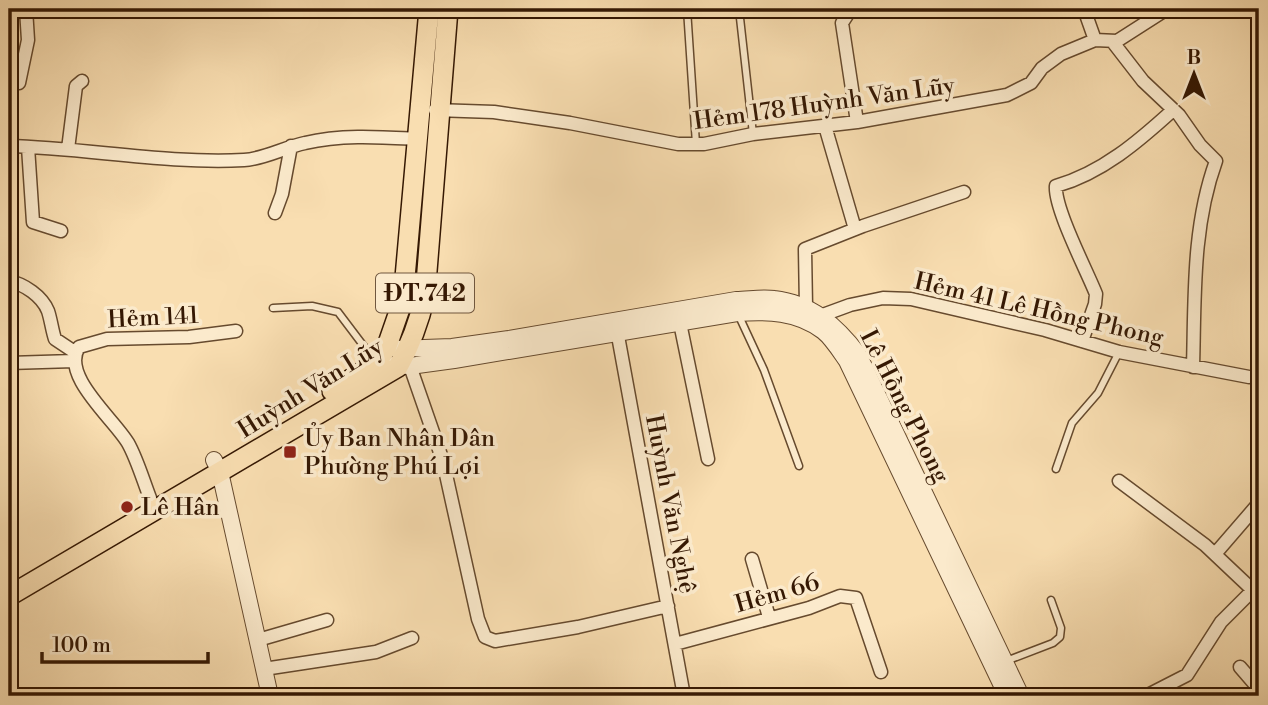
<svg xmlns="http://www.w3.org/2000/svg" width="1268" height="705" font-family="'Libre Bodoni',serif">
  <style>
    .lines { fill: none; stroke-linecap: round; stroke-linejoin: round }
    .service-casing { stroke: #664a2e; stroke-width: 9 }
    .minor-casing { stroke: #664a2e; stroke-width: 15 }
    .tertiary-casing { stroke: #664a2e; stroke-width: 18 }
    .primary-casing { stroke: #351803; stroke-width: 22 }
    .service { stroke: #fbeacc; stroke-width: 6 }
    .minor { stroke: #fbeacc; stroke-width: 12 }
    .tertiary { stroke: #fbeacc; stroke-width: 16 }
    .primary { stroke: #f9deb1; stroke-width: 19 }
    .poi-dot { fill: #8f2418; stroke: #fbeacc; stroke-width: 2.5 }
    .labels { text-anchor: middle; stroke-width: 7; stroke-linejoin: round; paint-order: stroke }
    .shield { fill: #fbeacc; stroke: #70573f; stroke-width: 2 }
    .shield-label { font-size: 23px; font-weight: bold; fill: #351803 }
    .street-label { font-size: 24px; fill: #351803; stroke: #fbeacc }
    .poi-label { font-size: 24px; fill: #351803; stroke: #fbeacc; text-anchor: start }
  </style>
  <rect width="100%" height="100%" fill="#f9deb1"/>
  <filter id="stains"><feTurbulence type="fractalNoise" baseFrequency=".00286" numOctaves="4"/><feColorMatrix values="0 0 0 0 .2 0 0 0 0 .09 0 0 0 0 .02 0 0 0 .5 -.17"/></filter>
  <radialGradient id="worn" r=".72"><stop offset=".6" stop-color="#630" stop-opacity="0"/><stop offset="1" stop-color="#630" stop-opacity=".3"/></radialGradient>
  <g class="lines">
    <defs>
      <path id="service" d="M 687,9 L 696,144
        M 739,9 L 753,134
        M 273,308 L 312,306 L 338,312 L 375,361
        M 738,314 L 764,370 L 799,466
        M 1056,469 L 1072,423 L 1098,393 L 1119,352
        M 1006,661 L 1053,643 L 1060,637 L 1061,628 L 1051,600"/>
      <path id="minor" d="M 851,9 L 842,23 L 857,122
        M 1084,9 L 1095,40
        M 1112,41 L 1143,81 L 1179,115 L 1200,145 L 1216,161 C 1192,227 1195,298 1193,367
        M 19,83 L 28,40 L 26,9
        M 435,110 L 494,112 L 570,123 L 678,144 L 704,144 L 753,134 L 857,122 L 1007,95 L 1031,83 L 1042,68 L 1061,54 L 1095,40 L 1117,41 L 1167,9
        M 825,126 L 855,229
        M 9,146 C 87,148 165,164 244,160 C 264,159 285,147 305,143 C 342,134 381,137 417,139
        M 28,147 L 33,222 L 61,231
        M 68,149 L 76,86 L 82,81
        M 275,213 L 282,194 L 291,146
        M 9,281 C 24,284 42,296 48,311 C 51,320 52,330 55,339 L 76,353
        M 806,307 L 805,249 L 863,226 L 964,192
        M 820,316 L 850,305 L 883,298 L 911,299 L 1045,330 L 1119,352 L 1249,377
        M 680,323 L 708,459
        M 616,325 L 684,696
        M 1082,341 L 1095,304 L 1096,294 C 1087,271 1054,208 1056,186 C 1102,173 1139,141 1173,110
        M 9,363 L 74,361
        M 410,366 L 443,461 L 478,619 L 485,637 L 495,641 L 578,627 L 668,606
        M 1119,481 L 1205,545 L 1259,596
        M 150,498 C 143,480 137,459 128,443 C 114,419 60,375 79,347 L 107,339 L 189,337 L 236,331
        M 1215,554 L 1259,503
        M 752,559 L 769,617
        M 258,640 L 327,620
        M 675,644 L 809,608 L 840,596 L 856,598 L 881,672
        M 1240,667 L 1259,689
        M 264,669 L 376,652 L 412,638
        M 1146,696 L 1187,675 L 1221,622 L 1252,591"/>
      <path id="tertiary" d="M 396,349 L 452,347 L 509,339 L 736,300 C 748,300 762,297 774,299 C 811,303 837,326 858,354 L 1021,696
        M 389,365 L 410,366 L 454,360 L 737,313 C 767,311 797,311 823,331 C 832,338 840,351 847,361 L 1007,696
        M 214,460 L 220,472 L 270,696"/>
      <path id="primary" d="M 332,391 L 376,363 L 386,349 L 403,300 L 429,9
        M 9,596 L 398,367 C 411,344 419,322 425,296 L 448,9"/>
    </defs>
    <use href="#service" class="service-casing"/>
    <use href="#minor" class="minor-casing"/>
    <use href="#tertiary" class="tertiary-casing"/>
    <use href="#primary" class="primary-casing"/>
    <use href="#service" class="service"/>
    <use href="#minor" class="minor"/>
    <use href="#tertiary" class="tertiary"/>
    <use href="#primary" class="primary"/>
  </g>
  <g class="poi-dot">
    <rect x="283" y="445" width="14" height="14" rx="3.5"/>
    <circle cx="127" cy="507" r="7"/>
  </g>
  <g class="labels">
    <rect class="shield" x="376" y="273.5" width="98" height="39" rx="5"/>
    <g class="shield-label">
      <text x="425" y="301">ĐT.742</text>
    </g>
    <g class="street-label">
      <text transform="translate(824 103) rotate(-8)" y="8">Hẻm 178 Huỳnh Văn Lũy</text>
      <text transform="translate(1039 309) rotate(13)" y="8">Hẻm 41 Lê Hồng Phong</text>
      <text transform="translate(153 317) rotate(-3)" y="8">Hẻm 141</text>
      <text transform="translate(310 388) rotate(-32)" y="8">Huỳnh Văn Lũy</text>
      <text transform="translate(905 406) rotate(63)" y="8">Lê Hồng Phong</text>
      <text transform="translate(671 504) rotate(79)" y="8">Huỳnh Văn Nghệ</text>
      <text transform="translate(777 593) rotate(-16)" y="8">Hẻm 66</text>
    </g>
    <g class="poi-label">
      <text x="304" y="446">Ủy Ban Nhân Dân<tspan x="304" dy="28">Phường Phú Lợi</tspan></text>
      <text x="141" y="515">Lê Hân</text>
    </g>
  </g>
  <rect width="1268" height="705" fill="none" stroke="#f9deb1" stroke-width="35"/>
  <rect x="10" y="10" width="1247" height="684" fill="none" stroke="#351803" stroke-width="3.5"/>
  <rect x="18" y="18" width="1233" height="670" fill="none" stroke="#351803" stroke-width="2"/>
  <g transform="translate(1194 74)" stroke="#fbeacc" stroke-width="5" paint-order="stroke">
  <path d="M0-5L12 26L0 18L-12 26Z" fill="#351803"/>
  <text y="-10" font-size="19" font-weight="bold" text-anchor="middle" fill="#351803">B</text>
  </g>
  <path d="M42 652v10h166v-10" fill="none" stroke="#351803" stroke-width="3.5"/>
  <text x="52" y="652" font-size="21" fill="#351803" stroke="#fbeacc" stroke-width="5" paint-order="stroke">100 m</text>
  <rect width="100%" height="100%" filter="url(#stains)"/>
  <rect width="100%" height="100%" fill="url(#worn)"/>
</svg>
